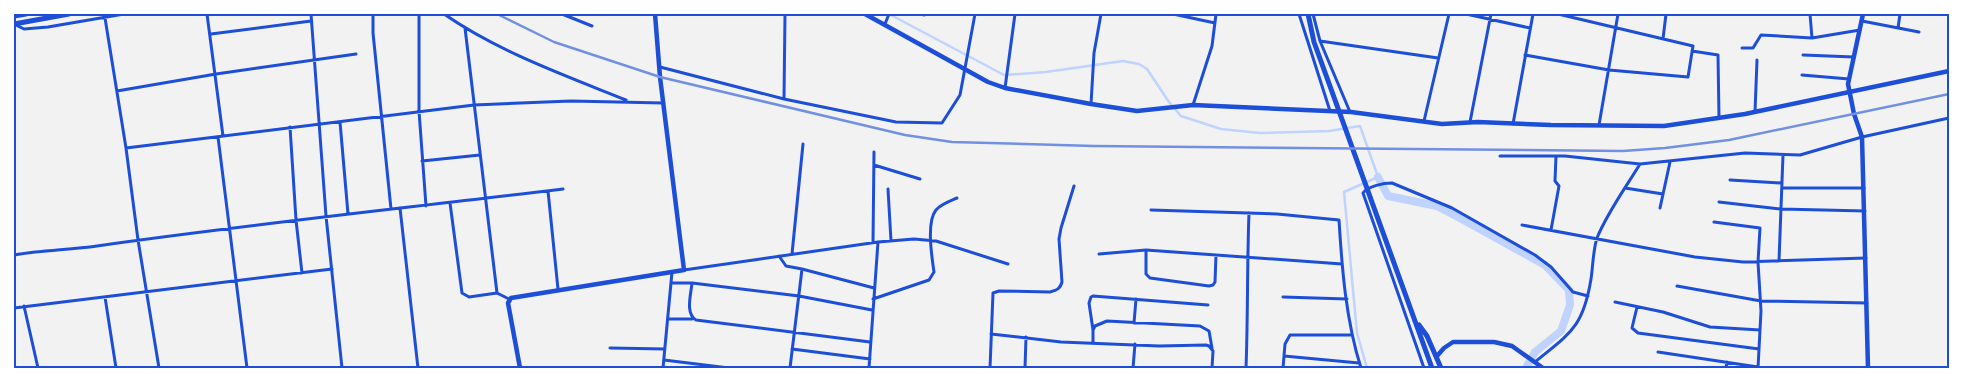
<svg xmlns="http://www.w3.org/2000/svg" width="1963" height="382" font-family="Raleway,sans-serif">
  <style>
    .lines { fill: none; stroke-linecap: round; stroke-linejoin: round }
    .stream { stroke: #bfd3fe; stroke-width: 2.5 }
    .canal { stroke: #bfd3fe; stroke-width: 8 }
    .minor { stroke: #1d4ed8; stroke-width: 3 }
    .tertiary { stroke: #1d4ed8; stroke-width: 4.5 }
    .primary { stroke: #1d4ed8; stroke-width: 5 }
    .rail { stroke: #7290e2; stroke-width: 2.5 }
    .neatline { fill: none; stroke: #1d4ed8; stroke-width: 2 }
  </style>
  <rect width="100%" height="100%" fill="#f2f2f2"/>
  <g class="lines">
    <path class="stream" d="M 889,14 L 1004,75 L 1046,72 L 1123,61 L 1139,64 L 1147,69 L 1169,102 L 1181,116 L 1221,129 L 1260,133 L 1329,131 L 1360,126 L 1378,177 L 1344,192 L 1357,333 L 1367,368"/>
    <path class="canal" d="M 1378,177 L 1388,196 L 1437,206 L 1458,217 L 1545,265 L 1569,290 L 1570,305 L 1561,331 L 1535,352 L 1526,368"/>
    <path class="minor" d="M 207,14 L 223,136
      M 311,14 L 326,216 L 342,368
      M 373,14 L 373,33 L 391,209
      M 419,14 L 419,111 L 426,206
      M 444,14 C 499,52 564,75 626,100
      M 562,14 L 592,26
      M 1173,14 L 1215,23
      M 1299,14 L 1330,111
      M 1313,14 L 1320,41 L 1350,112
      M 1466,14 L 1530,28
      M 1810,14 L 1812,38 L 1860,30
      M 924,15 L 924,14
      M 105,18 L 126,148 L 138,240 L 159,368
      M 1862,21 L 1919,32
      M 14,24 L 24,29 L 48,27 L 124,14
      M 885,24 L 889,14
      M 465,28 L 497,293 L 509,299
      M 1898,28 L 1900,14
      M 211,34 L 311,21
      M 1663,39 L 1666,14
      M 1320,41 L 1438,58
      M 1742,48 L 1753,48 L 1761,35 L 1812,38
      M 1692,51 L 1718,55 L 1719,118
      M 1525,55 L 1609,70 L 1688,77 L 1693,46 L 1558,14
      M 1803,55 L 1854,57
      M 660,67 L 784,99 L 896,122 L 942,123 L 960,95 L 975,14
      M 1802,75 L 1849,79
      M 1005,88 L 1015,14
      M 117,91 L 216,74 L 356,54
      M 784,99 L 785,14
      M 1091,104 L 1094,53 L 1101,14
      M 1193,105 L 1212,46 L 1216,14
      M 1755,112 L 1757,60
      M 1424,121 L 1449,14
      M 340,122 L 348,214
      M 1470,122 L 1491,14
      M 1513,124 L 1533,14
      M 1599,125 L 1618,14
      M 290,127 L 296,220 L 302,273
      M 218,137 L 247,368
      M 126,148 L 474,105 L 571,101 L 663,103
      M 1500,156 L 1565,156 L 1640,164 L 1745,153 L 1800,155 L 1862,137 L 1949,118
      M 422,161 L 480,155
      M 874,165 L 920,179
      M 1730,180 L 1782,183
      M 1625,188 L 1663,194
      M 1782,188 L 1864,188
      M 888,189 L 891,241
      M 548,191 L 558,289
      M 1719,202 L 1781,209 L 1865,211
      M 450,203 L 462,293 L 469,297 L 497,293
      M 400,208 L 418,368
      M 1660,208 L 1670,162
      M 1151,210 L 1277,214 L 1339,220 C 1342,269 1346,321 1361,368
      M 1714,222 L 1760,228 L 1758,262 L 1761,311 L 1758,368
      M 1522,225 L 1695,257 L 1743,262 L 1866,258
      M 1551,230 L 1559,186 L 1555,181 L 1556,156
      M 873,243 L 874,152
      M 1146,250 L 1146,274 L 1150,278 L 1209,286 L 1213,285 L 1215,282 L 1216,255
      M 792,254 L 803,144
      M 1099,254 L 1146,250 L 1342,264
      M 14,255 C 41,250 69,250 97,246 C 252,224 407,208 563,189
      M 779,256 L 786,266 L 802,269 L 790,368
      M 1779,261 L 1783,155
      M 802,269 L 874,288
      M 684,270 L 878,242 L 914,239 L 936,241 L 1008,264
      M 671,283 L 692,283 C 691,294 685,314 696,320 L 870,342
      M 692,283 L 799,296 L 872,310
      M 1677,286 L 1761,301 L 1867,303
      M 105,297 L 116,368
      M 1283,297 L 1347,299
      M 873,299 L 929,280 L 934,272 C 932,258 926,222 936,210 C 941,204 950,201 957,198
      M 1615,302 L 1663,312 L 1710,327 L 1760,330
      M 24,306 L 38,368
      M 1637,307 L 1632,328 L 1638,333 L 1759,349
      M 14,308 L 332,269
      M 668,319 L 692,319
      M 1134,323 L 1136,299
      M 1093,330 L 1089,303 L 1091,297 L 1093,296 L 1208,305
      M 991,334 L 1061,342 L 1159,346 L 1206,345 L 1209,346 L 1213,351 L 1212,368
      M 1093,343 L 1093,330 L 1095,326 L 1107,321 L 1200,326 L 1209,331 L 1212,348
      M 610,348 L 665,349
      M 792,349 L 870,359
      M 1658,352 L 1758,367
      M 1284,356 L 1359,363
      M 664,360 L 729,368
      M 1535,362 C 1570,333 1583,328 1591,279 C 1593,266 1593,250 1597,238 C 1607,213 1626,187 1640,164
      M 663,368 L 672,272
      M 869,368 L 878,242
      M 990,368 L 993,293 L 999,291 L 1050,292 C 1057,290 1060,289 1062,282 L 1059,239 L 1061,228 L 1074,186
      M 1025,368 L 1026,337
      M 1133,368 L 1135,344
      M 1246,368 C 1248,317 1247,265 1249,213
      M 1283,368 L 1285,344 L 1290,335 L 1352,335
      M 1424,368 L 1363,193 C 1368,186 1384,183 1392,183 L 1452,208 L 1535,255 L 1551,267 L 1573,292 L 1588,296
      M 1726,368 L 1727,362"/>
    <path class="tertiary" d="M 865,14 L 988,82 L 1005,88 L 1091,104 L 1137,111 L 1193,105 L 1351,112 L 1442,124 L 1478,122 L 1551,125 L 1664,126 L 1745,114 L 1949,71
      M 1863,14 L 1848,84 L 1854,114 L 1862,137 L 1868,368
      M 1437,356 L 1444,348 L 1453,342 L 1494,342 L 1512,346 L 1543,368
      M 520,368 L 508,303 L 511,298 L 684,270 L 660,77 L 655,14"/>
    <path class="primary" d="M 1308,14 L 1314,42 L 1432,368
      M 14,16 L 26,14
      M 14,24 L 69,14
      M 1419,325 L 1427,336 L 1441,368"/>
    <path class="rail" d="M 497,14 L 554,42 L 660,77 L 905,135 L 952,142 L 1094,146 L 1623,151 L 1665,148 L 1729,140 L 1949,94"/>
  </g>
  <rect width="1963" height="382" fill="none" stroke="#ffffff" stroke-width="30"/>
  <rect x="15" y="15" width="1933" height="352" class="neatline"/>
</svg>
